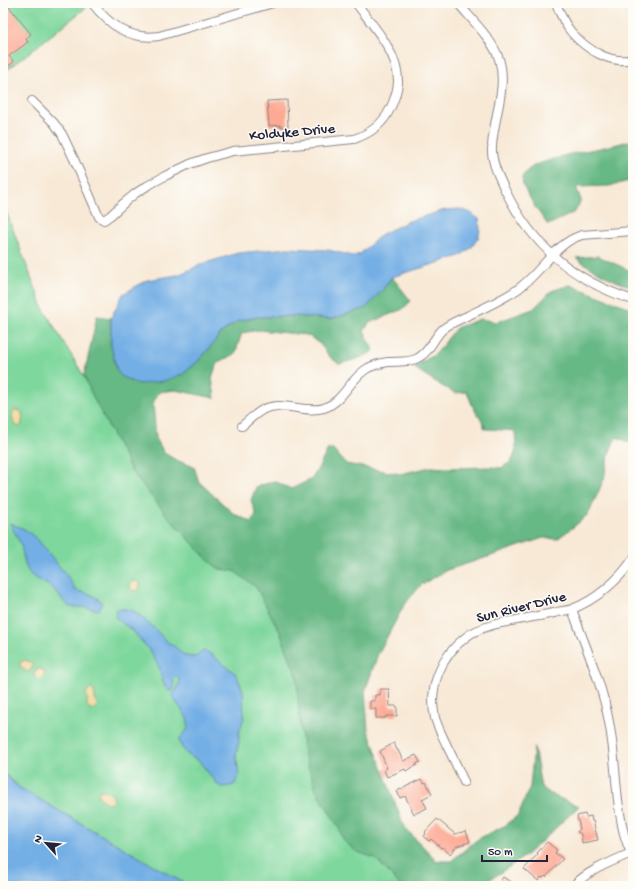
<svg xmlns="http://www.w3.org/2000/svg" width="636" height="889" font-family="'Gochi Hand',sans-serif">
  <style>
    .green { fill: #7ed79c; stroke: #507c6c }
    .forest { fill: #66b884; stroke: #446d60 }
    .sand { fill: #eeda9e; stroke: #887e6c }
    .water { fill: #73afe5; stroke: #4a6890 }
    .building { fill: #fdaa95 }
    .lines { fill: none; stroke-linecap: round; stroke-linejoin: round }
    .street-casing { stroke: #8d8688; stroke-width: 10 }
    .street { stroke: #fff; stroke-width: 8 }
    .labels { text-anchor: middle; stroke-width: 3; stroke-linejoin: round; paint-order: stroke }
    .street-label { font-size: 15px; fill: #22223b; stroke: #fdfcf7 }
  </style>
  <rect width="100%" height="100%" fill="#fdfcf7"/>
  <filter id="ink" filterUnits="userSpaceOnUse"><feTurbulence type="fractalNoise" baseFrequency=".025" numOctaves="2"/><feDisplacementMap in="SourceGraphic" scale="8" xChannelSelector="R" yChannelSelector="G"/><feConvolveMatrix kernelMatrix="1 2 1 2 8 2 1 2 1" color-interpolation-filters="sRGB"/></filter>
  <filter id="wash" filterUnits="userSpaceOnUse"><feTurbulence type="fractalNoise" baseFrequency=".012" numOctaves="4" result="noise"/><feDisplacementMap in="SourceGraphic" scale="16" xChannelSelector="R" yChannelSelector="G"/><feGaussianBlur stdDeviation="0.9" result="paint"/><feColorMatrix in="noise" values="0 0 0 0 0 0 0 0 0 0 0 0 0 0 0 0 0 1.4 0 .05"/><feComposite in="paint" operator="in"/></filter>
  <g filter="url(#wash)">
    <rect width="100%" height="100%" fill="#f8e9d6"/>
    <path class="green" d="M 3,3 L 92,3 L 3,73 Z
      M 3,204 L 43,308 L 139,468 L 251,573 L 411,886 L 187,886 L 20,788 L 3,772 Z"/>
    <path class="forest" d="M 633,140 L 633,180 L 609,186 L 576,187 L 581,200 L 575,212 L 548,225 L 535,207 L 523,186 L 522,177 L 528,170 L 535,165 L 566,155 L 614,145 Z
      M 598,256 L 633,272 L 633,287 C 612,281 593,270 576,258 Z
      M 392,277 L 411,301 L 403,309 L 369,323 L 364,331 L 374,351 L 360,358 L 339,364 L 330,357 L 320,344 L 307,335 L 259,330 L 242,333 L 235,354 L 217,363 L 212,378 L 215,398 L 175,390 L 159,392 L 153,403 L 156,438 L 164,453 L 176,460 L 194,467 L 199,482 L 234,514 L 252,522 L 256,514 L 251,500 L 256,487 L 274,481 L 291,489 L 312,479 L 320,465 L 328,449 L 333,449 L 346,464 L 400,474 L 431,467 L 447,468 L 491,467 L 501,468 L 511,462 L 514,456 L 516,449 L 515,431 L 504,430 L 485,429 L 483,423 L 473,407 L 467,392 L 455,393 L 442,386 L 413,367 L 436,354 L 456,328 L 480,319 L 497,322 L 533,309 L 551,291 L 570,285 L 633,309 L 633,444 L 616,437 L 608,456 L 604,479 L 589,513 L 576,525 L 557,539 L 543,538 L 491,556 L 447,570 L 421,585 L 404,605 L 378,654 L 365,691 L 368,730 L 404,827 L 437,861 L 451,861 L 478,839 L 506,825 L 518,815 L 530,787 L 534,747 L 541,787 L 554,796 L 579,806 L 542,841 L 525,856 L 494,877 L 477,886 L 401,886 L 375,858 L 357,852 L 344,841 L 338,826 L 316,790 L 304,753 L 299,715 L 297,677 L 280,632 L 256,587 L 234,571 L 219,569 L 208,560 L 170,519 L 131,471 L 125,458 L 95,401 L 84,376 L 97,316 L 111,318 L 111,345 L 117,371 L 183,374 L 196,363 L 207,351 L 221,333 L 238,321 L 258,317 L 294,316 L 331,319 L 383,289 Z"/>
    <path class="sand" d="M 15,410 L 21,411 C 23,414 23,421 21,426 L 19,427 L 14,424 C 12,418 11,414 15,410 Z
      M130 586a5 5 0 1 1 10 0a5 5 0 1 1-10 0Z
      M 25,660 L 30,662 L 33,665 L 31,670 L 28,672 L 24,670 L 20,666 L 20,662 Z
      M 37,669 L 41,669 L 45,672 C 45,676 42,679 38,680 L 34,676 L 35,671 Z
      M 89,690 L 92,689 L 94,691 L 95,699 L 97,703 L 96,708 L 93,710 L 90,710 C 84,703 89,703 87,697 C 87,696 86,694 86,692 Z
      M 103,790 L 107,791 L 113,796 C 114,800 112,803 109,804 C 107,804 100,798 98,795 L 99,791 Z"/>
    <path class="water" d="M 460,209 L 471,213 L 479,219 L 480,230 L 478,238 L 472,247 L 460,256 L 392,277 L 383,289 L 366,308 L 331,319 L 294,316 L 258,317 L 238,321 L 221,333 L 207,351 L 196,363 L 183,374 L 164,381 L 140,384 L 130,381 L 121,376 L 117,371 L 111,345 L 111,318 L 123,294 L 147,280 L 178,275 L 202,264 L 238,253 L 288,248 L 328,250 L 353,256 L 360,254 L 382,234 L 409,221 L 445,210 Z
      M 10,523 L 26,530 L 38,540 L 68,577 L 75,590 L 92,595 L 98,599 L 102,602 L 100,609 L 98,610 L 83,607 L 70,607 L 66,604 L 53,588 L 32,576 L 28,571 L 25,564 L 21,545 Z
      M 117,609 L 126,609 L 134,611 L 155,629 L 167,642 L 173,645 L 185,656 L 195,657 L 203,651 L 208,652 L 235,673 L 239,681 L 243,691 L 244,717 L 239,734 L 239,742 L 236,754 L 239,775 L 237,781 L 235,784 L 230,786 L 223,787 L 218,785 L 199,761 L 187,754 L 181,746 L 179,740 C 181,736 184,734 187,730 C 193,719 177,706 172,696 C 176,689 181,685 179,677 L 176,677 L 173,680 C 174,684 175,687 172,691 L 169,691 L 165,687 L 161,676 L 160,669 L 150,651 L 133,631 L 117,619 C 115,616 115,613 117,609 Z
      M 3,773 L 20,788 L 189,886 L 8,886 L 3,882 Z"/>
    <g id="blocks">
      <path class="building" d="M 3,3 L 6,3 L 31,34 L 26,39 L 28,42 L 9,56 L 14,62 L 3,70 Z
        M 287,100 L 288,127 L 280,127 L 280,125 L 269,126 L 267,101 Z
        M 380,689 L 389,689 L 390,706 L 397,706 L 397,716 L 386,716 L 386,718 L 376,718 L 376,709 L 370,709 L 370,701 L 375,701 L 375,695 L 380,695 Z
        M 394,743 L 397,750 L 398,750 L 403,761 L 416,755 L 420,762 L 416,764 L 417,765 L 406,771 L 405,769 L 387,777 L 384,770 L 387,768 L 380,751 Z
        M 422,779 L 424,783 L 426,782 L 432,794 L 422,799 L 427,808 L 414,814 L 405,796 L 400,798 L 397,791 Z
        M 585,814 L 586,817 L 591,816 L 592,821 L 593,821 L 598,840 L 582,843 L 581,834 L 577,832 L 580,829 L 577,816 Z
        M 437,819 L 455,834 L 466,831 L 470,842 L 457,846 L 450,854 L 442,847 L 441,848 L 431,839 L 429,841 L 424,837 L 426,833 L 425,832 Z
        M 547,842 L 557,850 L 555,853 L 563,859 L 546,877 L 545,876 L 543,878 L 541,877 L 538,881 L 524,869 L 538,854 L 537,853 Z
        M 503,877 L 518,886 L 497,886 Z"/>
    </g>
  </g>
  <g filter="url(#ink)">
    <use href="#blocks" fill-opacity="0" stroke="#8d8688" stroke-width="1"/>
    <g class="lines">
      <defs>
        <path id="street" d="M 92,3 C 110,26 130,40 159,36 L 273,3
          M 458,3 C 471,19 493,40 499,59 C 508,87 493,119 492,147 C 491,162 499,177 505,190 C 532,246 574,281 633,300
          M 556,3 C 560,14 564,24 572,33 C 586,49 611,65 633,59
          M 32,101 L 54,123 L 62,134 L 74,159 L 99,217 L 104,220 L 111,215 L 125,202 L 136,193 L 147,186 L 165,176 L 190,164 L 207,158 L 233,151 L 354,139 C 369,134 383,124 390,109 C 394,101 397,92 398,83 C 399,53 373,26 356,3
          M 242,426 C 249,420 256,413 264,409 C 283,400 304,414 324,408 C 344,401 350,378 368,368 C 374,365 381,363 388,362 C 398,361 409,363 418,358 C 430,352 433,338 443,329 C 450,323 459,320 467,316 C 484,308 502,300 518,289 C 527,282 535,274 542,266 C 554,253 565,240 582,235 L 633,231
          M 572,609 C 585,646 602,683 609,722 C 614,747 615,774 618,800 C 621,820 623,839 633,856
          M 464,782 C 459,770 453,758 447,746 C 443,737 438,728 435,718 C 428,687 441,656 466,637 C 474,630 486,627 496,624 C 515,620 535,617 554,613 C 559,611 566,611 572,609 C 596,600 619,580 633,559
          M 573,886 C 589,870 611,862 631,853"/>
      </defs>
      <use href="#street" class="street-casing"/>
      <use href="#street" class="street"/>
    </g>
  </g>
  <g class="labels">
    <g class="street-label">
      <text transform="translate(292 131) rotate(-5)" y="5">Koldyke Drive</text>
      <text transform="translate(521 606) rotate(-14)" y="5">Sun River Drive</text>
    </g>
  </g>
  <rect width="636" height="889" fill="none" stroke="#fdfcf7" stroke-width="16"/>
  <g transform="translate(46 843) rotate(297)" stroke="#fdfcf7" stroke-width="3" paint-order="stroke">
  <path d="M0-3L7 15L0 10L-7 15Z" fill="#22223b"/>
  <text y="-6" font-size="11" font-weight="bold" text-anchor="middle" fill="#22223b">N</text>
  </g>
  <path d="M482 855v6h65v-6" fill="none" stroke="#22223b" stroke-width="2"/>
  <text x="488" y="855" font-size="12" fill="#22223b" stroke="#fdfcf7" stroke-width="3" paint-order="stroke">50 m</text>
</svg>
